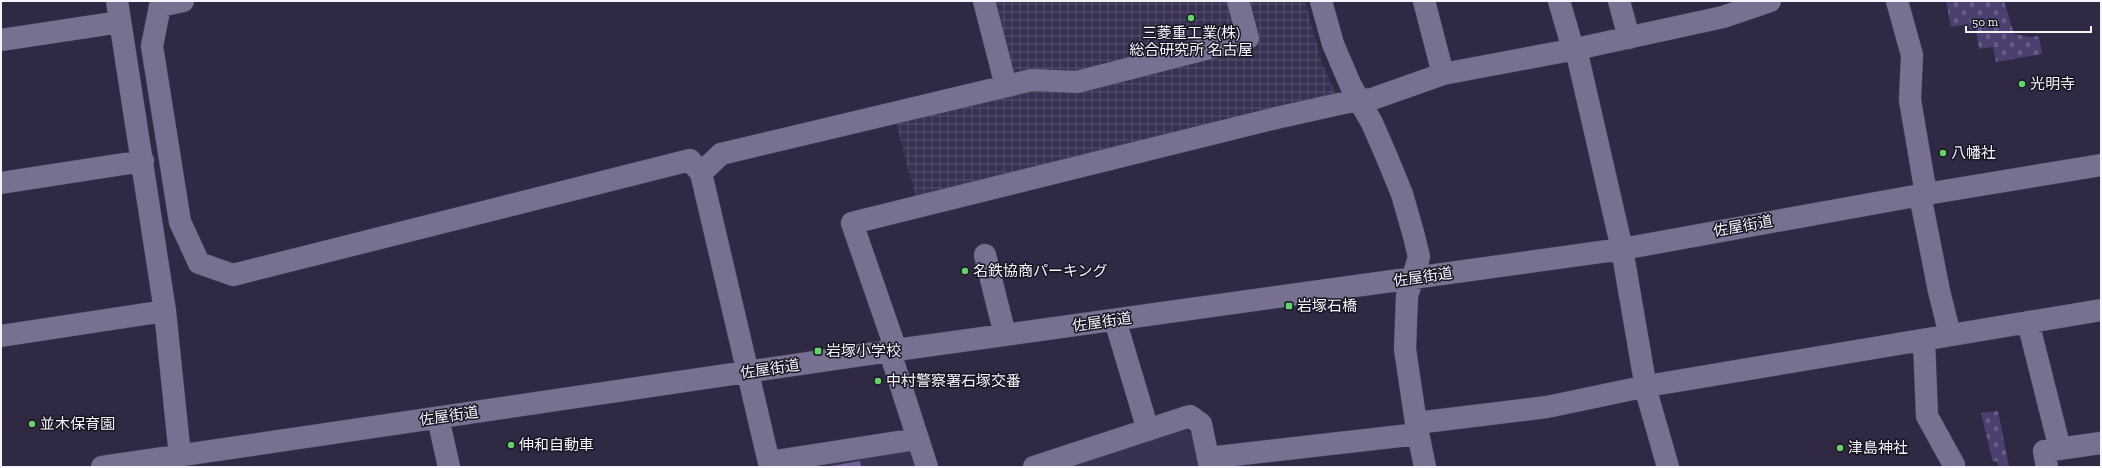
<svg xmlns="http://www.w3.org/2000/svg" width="2102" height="468" font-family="'Zilla Slab','Noto Sans JP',serif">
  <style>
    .built { fill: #393152 }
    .industrial { fill: url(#industrial-grid) }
    .cemetery { fill: url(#cemetery-stones) }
    .water { fill: #6e6197 }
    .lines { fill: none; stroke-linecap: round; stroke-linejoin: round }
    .minor-casing { stroke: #494358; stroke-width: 23 }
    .minor { stroke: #777090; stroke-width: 22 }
    .poi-dot { fill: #63d468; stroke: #171420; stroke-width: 1.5 }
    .labels { text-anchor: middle; stroke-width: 3; stroke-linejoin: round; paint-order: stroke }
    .poi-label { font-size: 15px; fill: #f5f3fe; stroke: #171420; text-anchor: start }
    .street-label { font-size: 15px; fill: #f5f3fe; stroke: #171420 }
  </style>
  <defs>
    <pattern id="industrial-grid" width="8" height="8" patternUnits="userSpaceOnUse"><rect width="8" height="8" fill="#393152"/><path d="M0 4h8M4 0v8" fill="none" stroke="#564f6c"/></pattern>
    <pattern id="cemetery-stones" width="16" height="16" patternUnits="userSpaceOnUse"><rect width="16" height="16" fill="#4c4070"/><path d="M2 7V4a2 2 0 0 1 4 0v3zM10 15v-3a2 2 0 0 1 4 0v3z" fill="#665c85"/></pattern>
  </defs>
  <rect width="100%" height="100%" fill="#2f2944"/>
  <path class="built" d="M 1184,427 L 1194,436 L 1200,467 L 1060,467 Z
    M 914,451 L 918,467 L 786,467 Z"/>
  <path class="industrial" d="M 975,1 L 1305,1 L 1322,63 L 1338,99 L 916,199 L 891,103 L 995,78 Z"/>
  <path class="cemetery" d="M 1946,1 L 2004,1 L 2014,34 L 2031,37 L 2039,36 L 2042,54 L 1996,62 L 1993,47 L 1979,49 L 1976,29 L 1970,30 L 1968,24 L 1951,27 Z
    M 1998,411 L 2009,467 L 1998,467 L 1997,461 L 1993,462 L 1981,413 Z"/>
  <path class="water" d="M 860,461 L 861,467 L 824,467 Z"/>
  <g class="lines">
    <defs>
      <path id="minor" d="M 117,1 L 165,311 L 180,456
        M 183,1 L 160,6 L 152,46 L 180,222 L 199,263 L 233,275 L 690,160 L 701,173 L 721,154 L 1032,80 L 1077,82 L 1248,38 L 1238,1
        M 984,1 L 1006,86
        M 1321,1 L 1333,44 L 1351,86 L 1372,123 L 1386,155 L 1402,194 L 1414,236 L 1419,257 L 1407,296 L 1405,349 L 1416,423 L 1425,467
        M 1424,1 L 1443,74
        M 1559,1 L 1573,49
        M 1619,1 L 1629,38
        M 1897,1 L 1912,55 L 1910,100 L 1926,194
        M 1,40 L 120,22
        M 1576,49 L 1622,249 L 1647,394 L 1668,467
        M 701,173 L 770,467
        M 1,183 L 143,161
        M 1920,195 L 1939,291 L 1950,335
        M 985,255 L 1005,335
        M 1115,320 L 1148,430
        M 2028,322 L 2060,449
        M 1,336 L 165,311
        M 1924,340 L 1927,416 L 1954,465
        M 896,350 L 852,223 L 1276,118 L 1348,102 L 1372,99 L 1443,74 L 1576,49 L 1723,17 L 1770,1
        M 890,352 L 927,467
        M 438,418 L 449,467
        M 1416,423 L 1547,407 L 1647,386 L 2101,310
        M 1208,458 L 1418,434
        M 769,462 L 917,439
        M 102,467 L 896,350 L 1622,249 L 1926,194 L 2101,165
        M 1034,467 L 1190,416 L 1201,424 L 1210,467
        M 2047,467 L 2044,451 L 2101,443"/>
    </defs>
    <use href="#minor" class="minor-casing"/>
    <use href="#minor" class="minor"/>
  </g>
  <g class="poi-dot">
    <circle cx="1191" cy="18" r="4"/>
    <circle cx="2022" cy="84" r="4"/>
    <circle cx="1943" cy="153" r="4"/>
    <circle cx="965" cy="271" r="4"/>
    <rect x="1285" y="302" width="8" height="8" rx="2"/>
    <rect x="814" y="347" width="8" height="8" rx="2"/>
    <circle cx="878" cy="381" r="4"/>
    <circle cx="32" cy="424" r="4"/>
    <circle cx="511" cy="445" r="4"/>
    <circle cx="1840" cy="448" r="4"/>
  </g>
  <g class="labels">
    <g class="poi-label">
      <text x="1191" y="38" text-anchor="middle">三菱重工業(株)<tspan x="1191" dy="17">総合研究所 名古屋</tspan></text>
      <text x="2030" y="89">光明寺</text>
      <text x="1951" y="158">八幡社</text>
      <text x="973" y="276">名鉄協商パーキング</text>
      <text x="1297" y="311">岩塚石橋</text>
      <text x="826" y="356">岩塚小学校</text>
      <text x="886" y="386">中村警察署石塚交番</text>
      <text x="40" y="429">並木保育園</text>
      <text x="519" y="450">伸和自動車</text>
      <text x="1848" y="453">津島神社</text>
    </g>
    <g class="street-label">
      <text transform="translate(1743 226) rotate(-10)" y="5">佐屋街道</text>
      <text transform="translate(1423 277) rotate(-8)" y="5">佐屋街道</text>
      <text transform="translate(1102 322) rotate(-8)" y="5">佐屋街道</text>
      <text transform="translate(770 369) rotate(-8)" y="5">佐屋街道</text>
      <text transform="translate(449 416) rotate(-8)" y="5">佐屋街道</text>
    </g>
  </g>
  <rect width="2102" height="468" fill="none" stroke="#f5f3fe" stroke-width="4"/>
  <path d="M1966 26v6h125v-6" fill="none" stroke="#f5f3fe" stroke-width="2"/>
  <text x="1972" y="26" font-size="12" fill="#f5f3fe" stroke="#171420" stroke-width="3" paint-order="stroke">50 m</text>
</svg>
